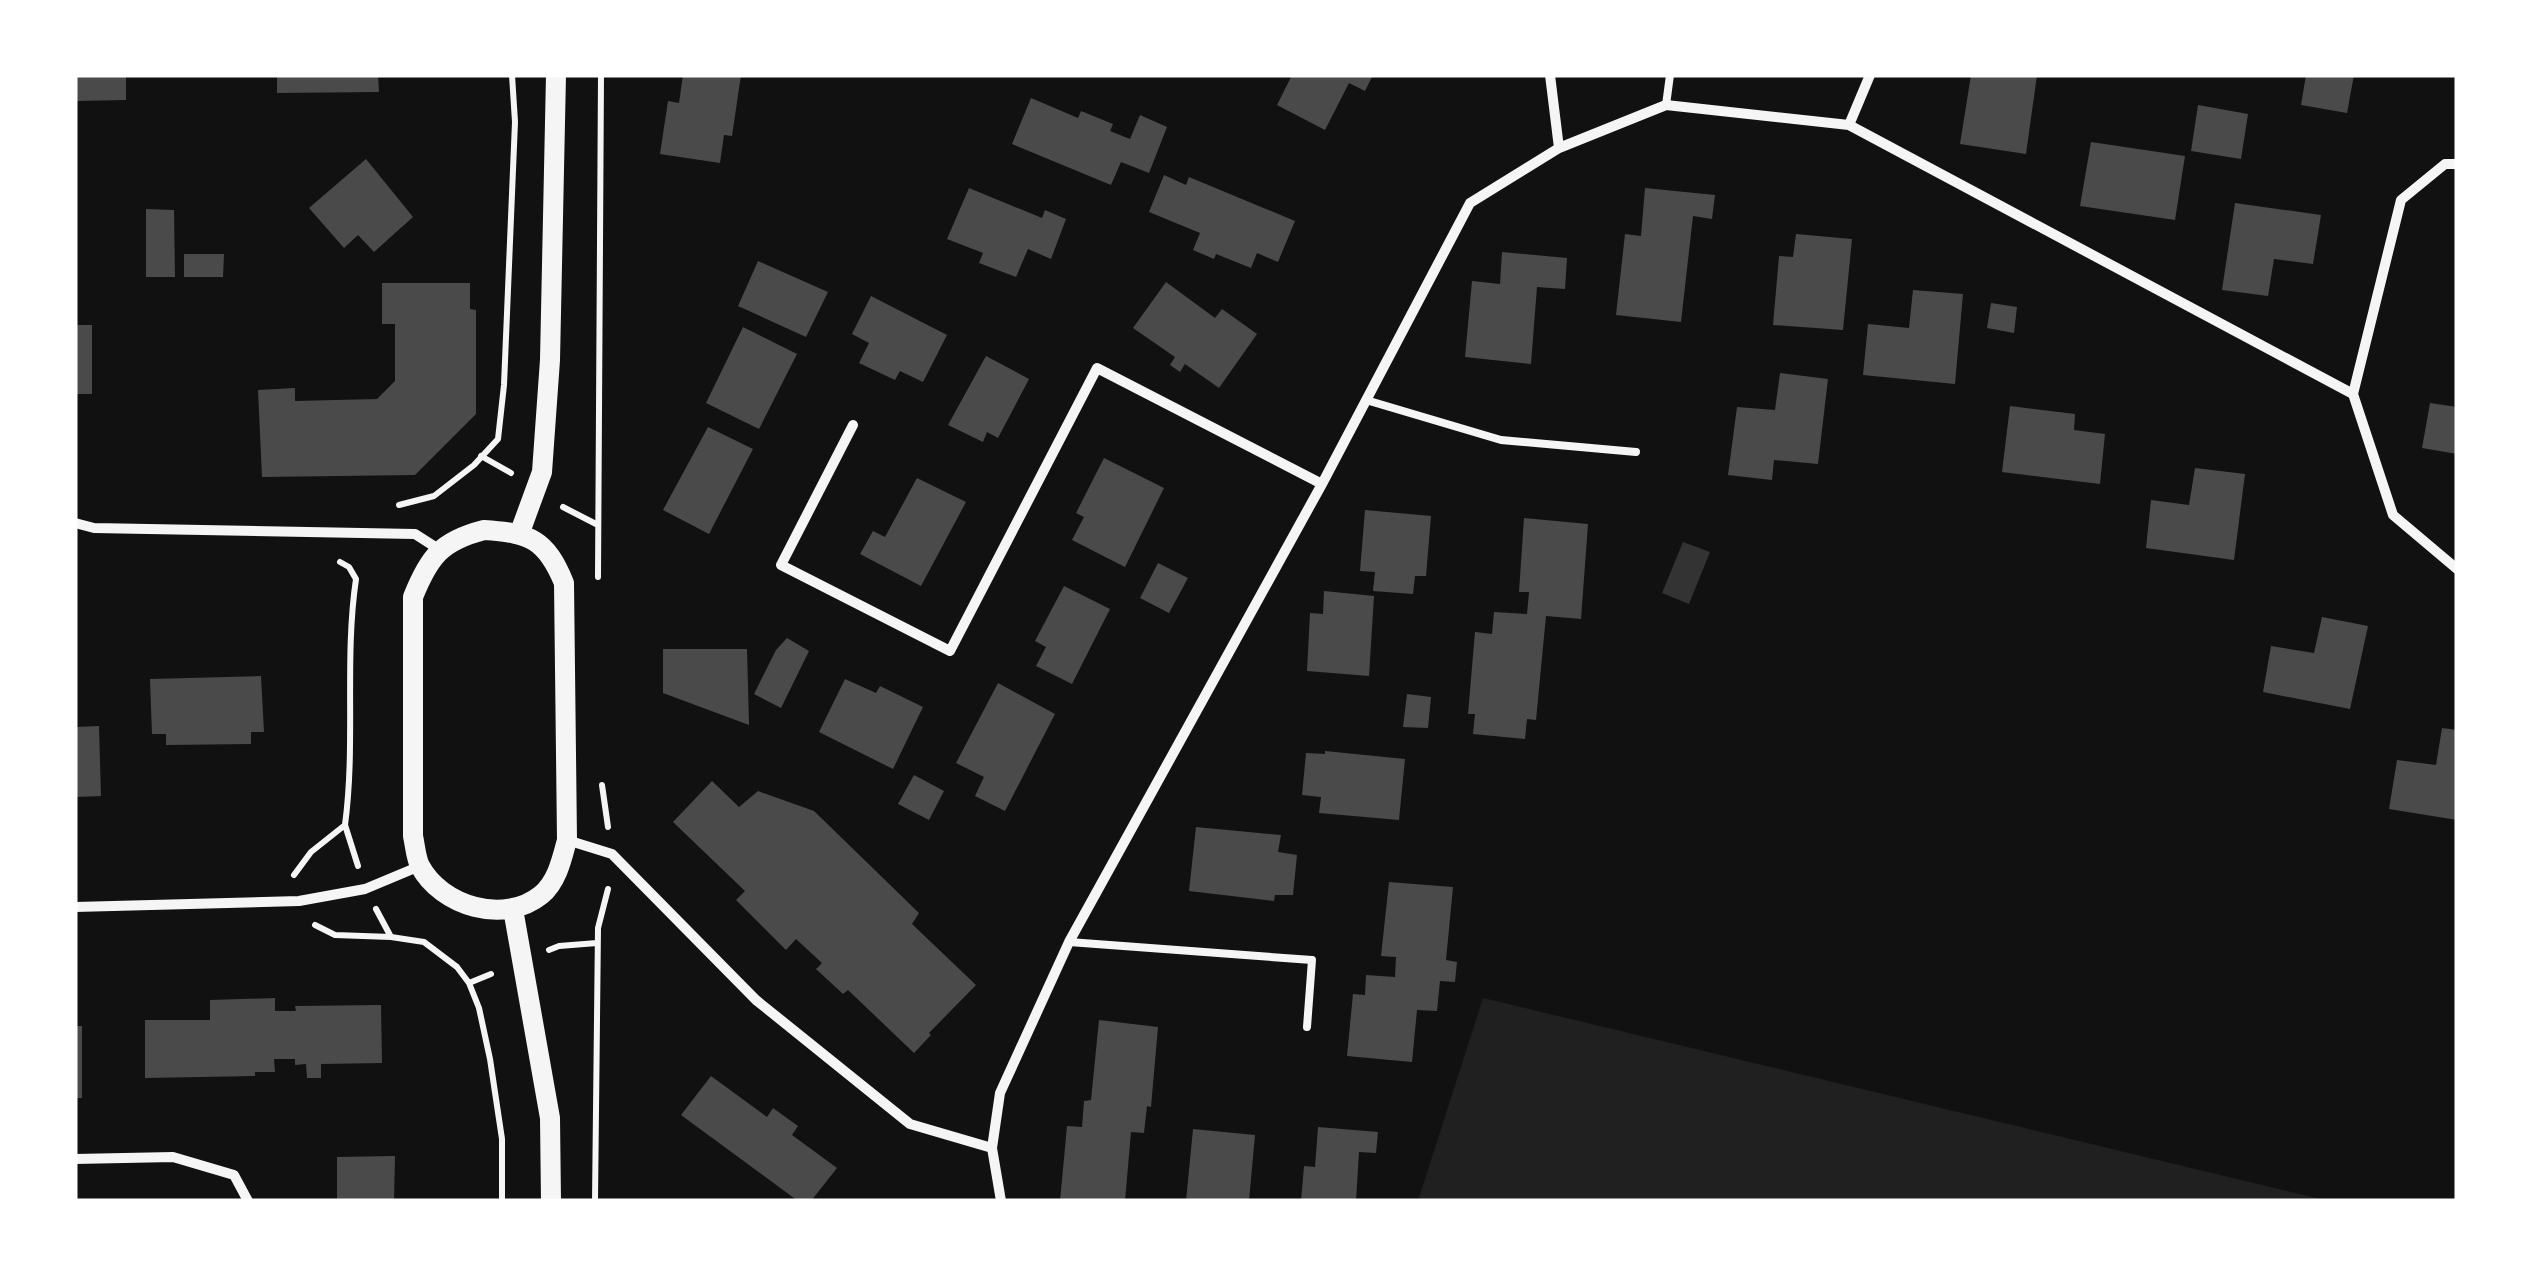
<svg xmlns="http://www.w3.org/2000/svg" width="2532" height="1276" font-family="'Asap Condensed',sans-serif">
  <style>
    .green { fill: #202020 }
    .water { fill: #333 }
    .building { fill: #4a4a4a }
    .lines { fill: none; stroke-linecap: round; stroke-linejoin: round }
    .path { stroke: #f5f5f5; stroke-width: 6 }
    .service { stroke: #f5f5f5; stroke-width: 8 }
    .minor { stroke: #f5f5f5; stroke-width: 10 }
    .secondary { stroke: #f5f5f5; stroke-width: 20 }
  </style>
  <rect width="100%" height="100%" fill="#111"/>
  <path class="green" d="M 1483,998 L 2329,1201 L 1418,1201 Z"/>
  <path class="water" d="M 1683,542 L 1710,552 L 1689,604 L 1662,593 Z"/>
  <path class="building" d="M 76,75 L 126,75 L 126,100 L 76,101 Z
    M 277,75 L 378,75 L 379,92 L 277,93 Z
    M 683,75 L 741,75 L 732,136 L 724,135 L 720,163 L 660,154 L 668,101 L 679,103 Z
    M 1292,75 L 1373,75 L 1365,91 L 1349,83 L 1325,130 L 1277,105 Z
    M 1971,75 L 2037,75 L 2026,154 L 1960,144 Z
    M 2306,75 L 2354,75 L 2347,113 L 2301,105 Z
    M 1031,98 L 1078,118 L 1081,111 L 1113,124 L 1110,131 L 1130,139 L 1140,115 L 1167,127 L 1149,173 L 1121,162 L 1111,185 L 1012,144 Z
    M 2198,105 L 2248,114 L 2241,159 L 2191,151 Z
    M 2091,142 L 2185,156 L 2175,220 L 2080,206 Z
    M 366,159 L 413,217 L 374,252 L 358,235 L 344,248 L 309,208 Z
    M 1164,175 L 1186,185 L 1189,177 L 1295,221 L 1278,262 L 1257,253 L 1251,268 L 1216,254 L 1214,259 L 1193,250 L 1200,233 L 1149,212 Z
    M 969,188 L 1042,218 L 1045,210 L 1066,219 L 1051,259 L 1028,249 L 1016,277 L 979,263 L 983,253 L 947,239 Z
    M 1645,188 L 1715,195 L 1712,219 L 1693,216 L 1681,322 L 1616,315 L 1625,234 L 1641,236 Z
    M 2235,203 L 2321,215 L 2313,264 L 2274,259 L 2268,296 L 2222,290 Z
    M 146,209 L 174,210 L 175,277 L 146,277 Z
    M 1796,234 L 1852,239 L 1843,330 L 1773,325 L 1779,256 L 1793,257 Z
    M 1502,252 L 1567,258 L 1565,289 L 1537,287 L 1531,364 L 1465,357 L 1472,281 L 1500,284 Z
    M 184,254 L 224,254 L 223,277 L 184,277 Z
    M 758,261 L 828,292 L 806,337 L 738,306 Z
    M 1166,282 L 1215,318 L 1222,309 L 1257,334 L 1219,388 L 1185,364 L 1180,372 L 1170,365 L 1175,357 L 1133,328 Z
    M 382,283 L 470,283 L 470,309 L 476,310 L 476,414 L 415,475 L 262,477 L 258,390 L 295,388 L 295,401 L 377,399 L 395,381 L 395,324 L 382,324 Z
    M 1913,290 L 1963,294 L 1955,384 L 1863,375 L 1868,324 L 1909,328 Z
    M 871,296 L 947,335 L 923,382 L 900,371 L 895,380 L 859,363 L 869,343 L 852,334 Z
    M 1991,303 L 2017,307 L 2014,333 L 1987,328 Z
    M 75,325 L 92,325 L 92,394 L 75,394 Z
    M 743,327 L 797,354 L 759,429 L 706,403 Z
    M 986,356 L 1029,379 L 998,438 L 987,432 L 983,442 L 948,425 Z
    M 1780,373 L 1828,379 L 1818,464 L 1774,460 L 1772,480 L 1728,475 L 1737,407 L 1775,410 Z
    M 2430,403 L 2457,407 L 2457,454 L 2422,448 Z
    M 2010,406 L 2075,414 L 2074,430 L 2105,434 L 2100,484 L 2002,472 Z
    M 708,427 L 753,449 L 709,534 L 663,510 Z
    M 1104,458 L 1164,488 L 1125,567 L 1072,540 L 1084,517 L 1076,513 Z
    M 2195,468 L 2245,474 L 2234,560 L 2146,548 L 2151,500 L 2189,505 Z
    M 917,478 L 966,502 L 921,586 L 860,554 L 873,531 L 885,537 Z
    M 1365,510 L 1431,516 L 1426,576 L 1415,576 L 1413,594 L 1373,591 L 1375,572 L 1360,571 Z
    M 1524,518 L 1588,524 L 1581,619 L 1546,616 L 1536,720 L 1527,719 L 1525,739 L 1473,734 L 1475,714 L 1468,714 L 1475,632 L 1492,634 L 1494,612 L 1527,614 L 1529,592 L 1519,592 Z
    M 1158,563 L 1188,578 L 1169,613 L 1140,598 Z
    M 1064,586 L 1110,609 L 1072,684 L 1036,666 L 1046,647 L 1035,641 Z
    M 1324,591 L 1374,596 L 1369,676 L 1307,671 L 1310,613 L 1323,614 Z
    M 2322,617 L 2368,626 L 2350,709 L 2263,692 L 2271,646 L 2314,653 Z
    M 787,638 L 809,651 L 781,708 L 754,694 L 776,650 Z
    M 663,649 L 747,649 L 749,725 L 663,693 Z
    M 261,676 L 264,732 L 251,732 L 251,744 L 166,745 L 166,734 L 152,734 L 150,679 Z
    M 845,679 L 876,693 L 880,686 L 923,707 L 893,769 L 819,732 Z
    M 998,683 L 1055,714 L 1005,811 L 975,796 L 984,777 L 956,763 Z
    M 1407,694 L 1431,697 L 1428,728 L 1403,727 Z
    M 99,726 L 101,796 L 75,797 L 75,727 Z
    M 2442,728 L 2457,730 L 2457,820 L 2389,809 L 2397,760 L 2436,765 Z
    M 1325,751 L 1405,759 L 1399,820 L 1319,813 L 1321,797 L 1302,795 L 1306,753 L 1325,754 Z
    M 914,775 L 944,791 L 929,820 L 898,804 Z
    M 712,781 L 739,807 L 758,791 L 814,811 L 919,913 L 912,924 L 976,985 L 929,1033 L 931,1035 L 914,1053 L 848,990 L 843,994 L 816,969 L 822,963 L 796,939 L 786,950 L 736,900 L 745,891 L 673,822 Z
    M 1196,827 L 1281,835 L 1278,852 L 1297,855 L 1293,895 L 1275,895 L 1274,901 L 1189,891 Z
    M 1389,882 L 1453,887 L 1446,960 L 1457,962 L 1455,982 L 1440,981 L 1437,1011 L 1417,1010 L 1412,1062 L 1347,1056 L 1353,994 L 1365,995 L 1366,975 L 1395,977 L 1396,957 L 1381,956 Z
    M 275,998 L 275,1011 L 296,1011 L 295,1006 L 381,1005 L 382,1063 L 321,1064 L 321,1078 L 307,1078 L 306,1064 L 295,1065 L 295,1059 L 274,1059 L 275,1072 L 255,1072 L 255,1076 L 145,1078 L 145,1020 L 210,1020 L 210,1000 Z
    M 1099,1020 L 1158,1027 L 1151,1107 L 1147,1106 L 1144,1133 L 1131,1132 L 1125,1201 L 1060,1201 L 1067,1126 L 1082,1127 L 1084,1101 L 1091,1100 Z
    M 75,1026 L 82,1026 L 82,1098 L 75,1098 Z
    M 711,1076 L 767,1117 L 773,1108 L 798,1126 L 792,1135 L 837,1168 L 811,1201 L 798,1201 L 681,1115 Z
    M 1318,1127 L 1378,1132 L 1376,1153 L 1359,1152 L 1356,1201 L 1301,1201 L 1304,1166 L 1315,1167 Z
    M 1193,1129 L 1255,1135 L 1249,1201 L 1186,1201 Z
    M 395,1156 L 394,1201 L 337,1201 L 337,1157 Z"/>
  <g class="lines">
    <path class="path" d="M 481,456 L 511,473
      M 399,505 L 434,496 L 474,465 L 498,439 L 504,385 L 515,122 L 512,75
      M 563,507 L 596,524
      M 598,577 L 601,75
      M 602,785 L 608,827
      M 345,825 L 358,866
      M 294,875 L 311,852 L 345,825 C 356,743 344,660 356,579 L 349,567 L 340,562
      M 376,909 L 391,937 L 424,942 L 457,967 L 469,983 L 479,1008 L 490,1059 L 502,1139 L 502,1201
      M 315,925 L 335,935 L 391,937
      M 549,950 L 559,946 L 597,943
      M 469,983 L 491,974
      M 595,1201 L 598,928 L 608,889"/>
    <path class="service" d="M 1666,105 L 1670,75
      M 1366,400 L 1501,440 L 1636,452
      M 1069,942 L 1312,960 L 1307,1027"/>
    <path class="minor" d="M 1550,75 L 1559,148
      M 1849,125 L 1870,75
      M 2457,164 L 2445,164 L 2401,200 L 2353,394 L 2393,515 L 2457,569
      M 853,425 L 781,565 L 950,651 L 1097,368 L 1322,484
      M 75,523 L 94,528 L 415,534 L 440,550
      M 567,840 L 612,854 L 756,1000 L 910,1124 L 992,1148
      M 75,907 L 299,901 L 365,889 L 420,866
      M 75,1159 L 173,1157 L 234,1175 L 248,1201
      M 1001,1201 L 992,1148 L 1000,1093 L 1069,942 L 1322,484 L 1470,203 L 1559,148 L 1666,105 L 1849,125 L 2353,394"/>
    <path class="secondary" d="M 484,530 C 530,533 546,539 564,583 L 567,840 C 562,859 557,882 541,895 C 504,925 441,906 420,866 C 416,858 415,845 413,836 L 413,597 C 429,557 441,541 484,530 Z
      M 520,532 L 542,472 L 550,360 L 556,75
      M 513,909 L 550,1118 L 551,1201"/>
  </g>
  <rect width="2532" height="1276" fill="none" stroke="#ffffff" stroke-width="155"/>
</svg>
